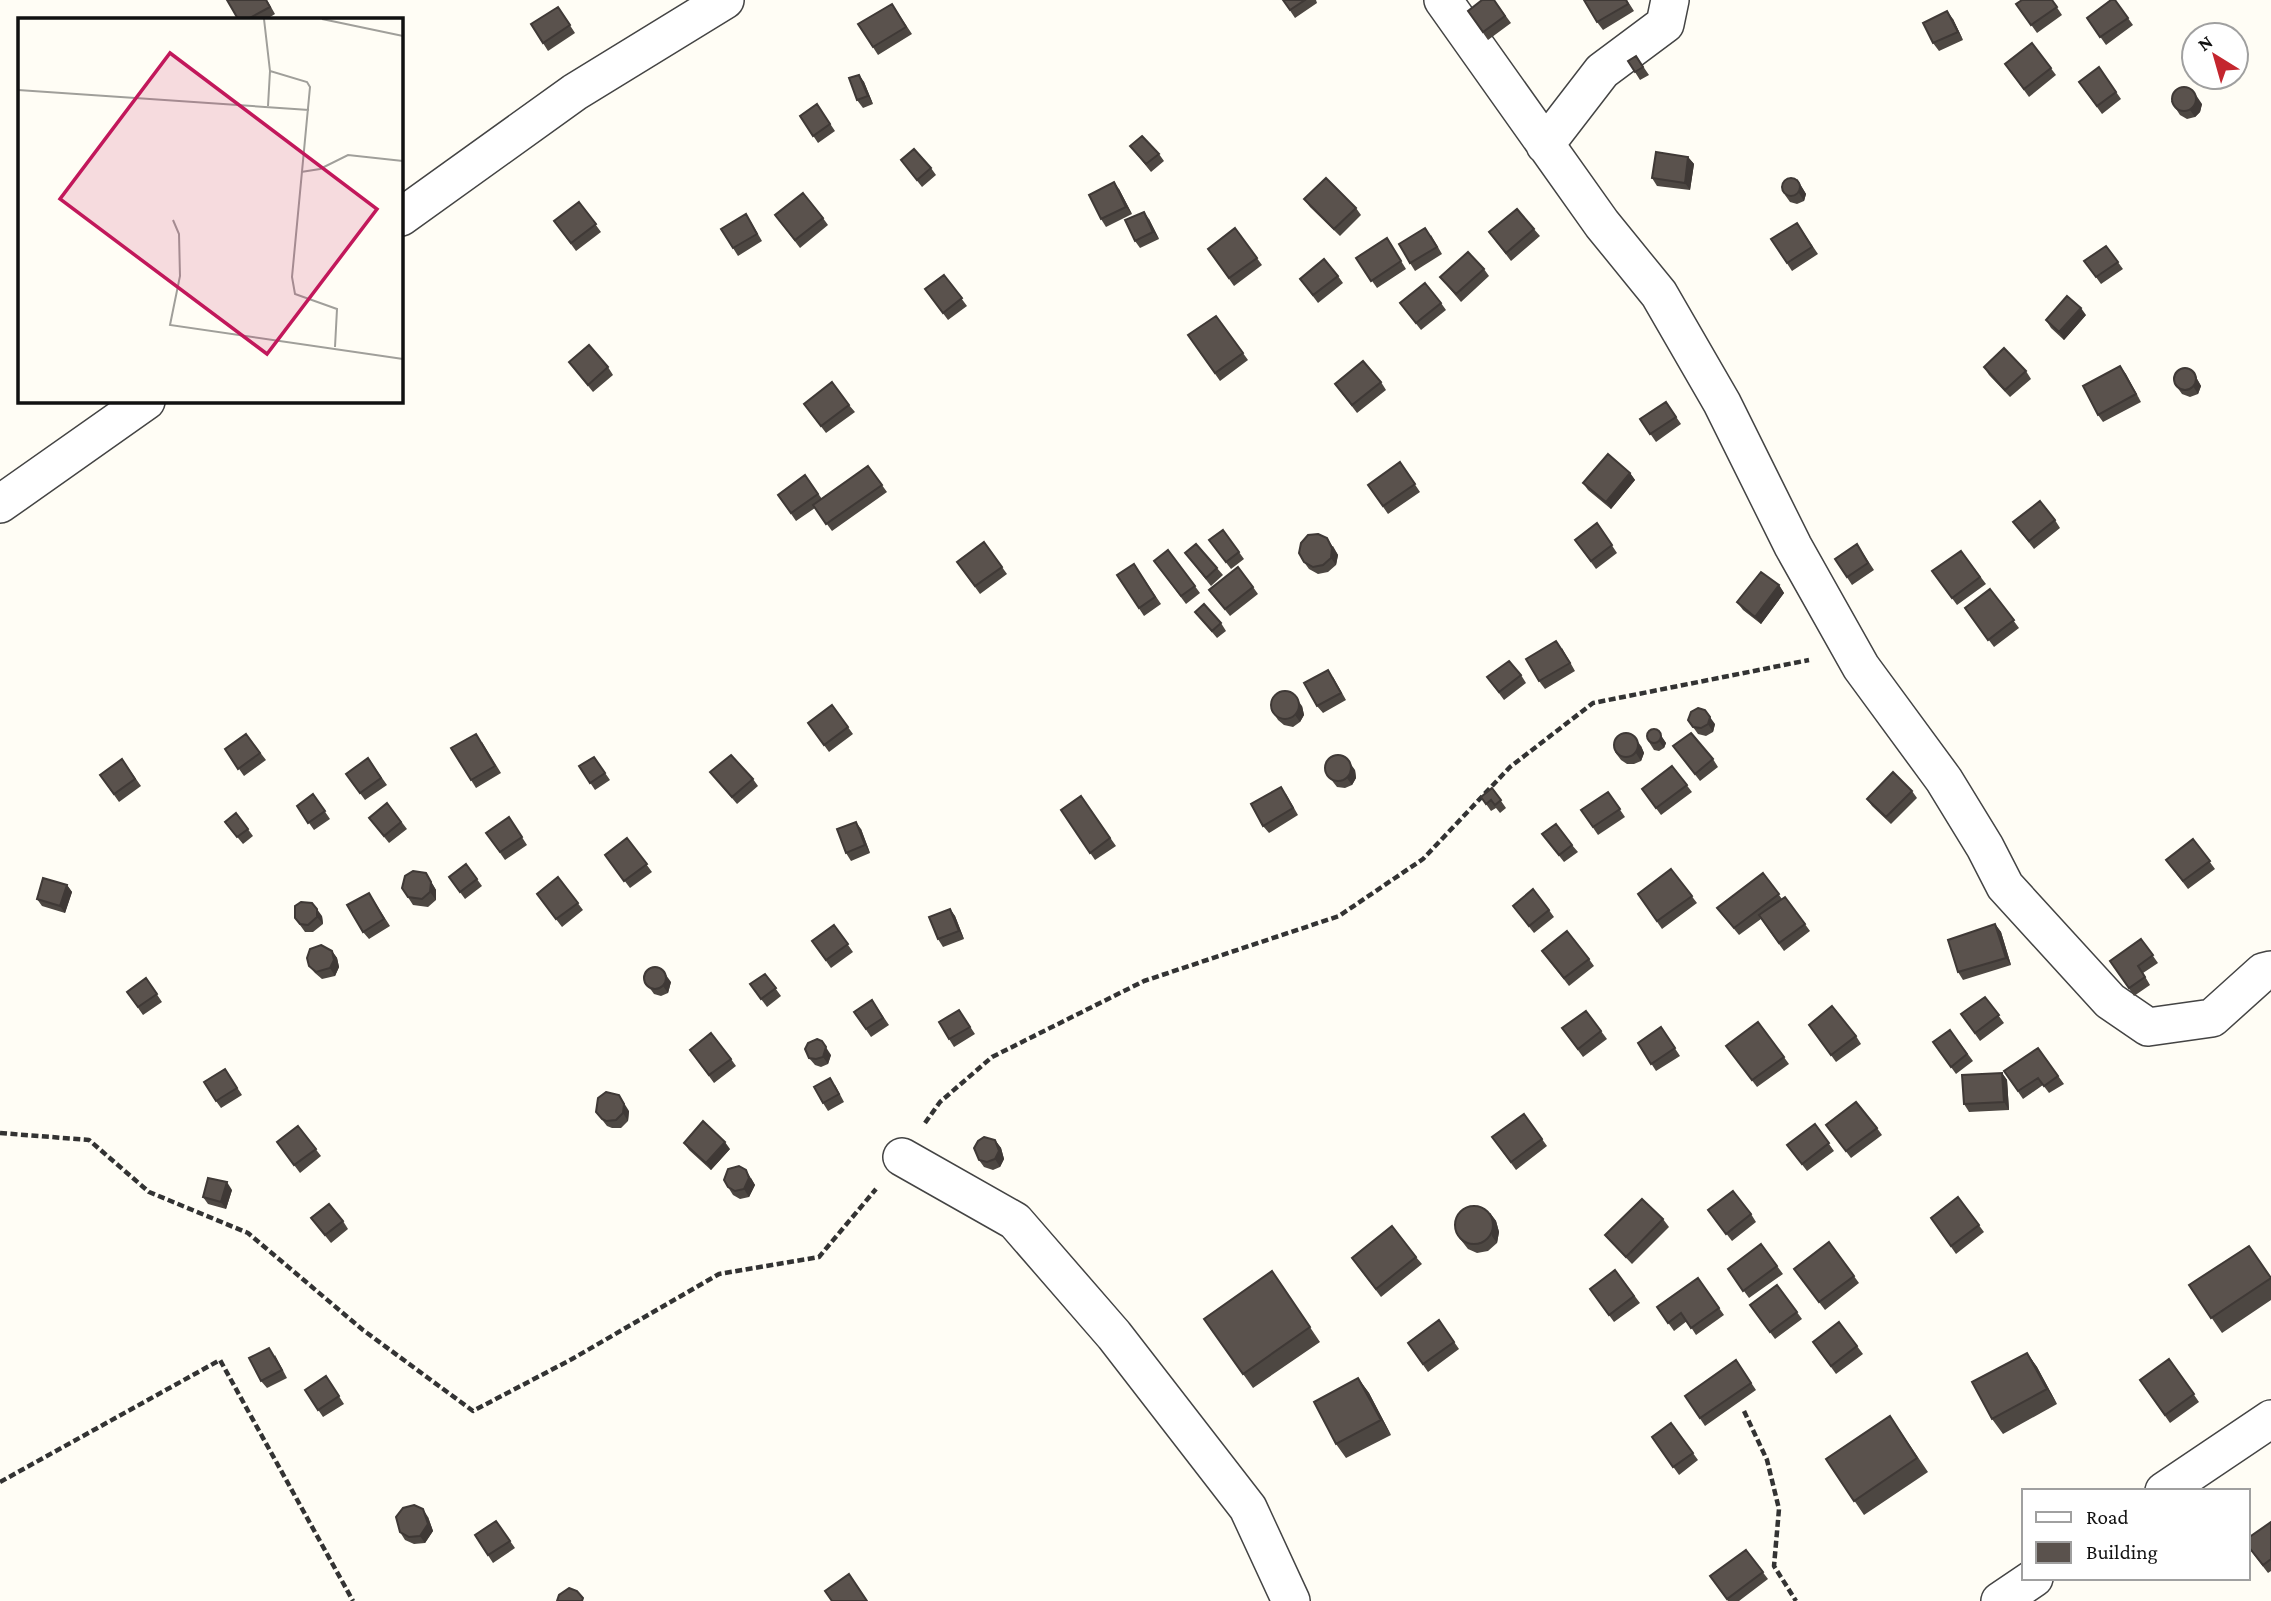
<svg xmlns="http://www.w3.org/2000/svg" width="2271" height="1601" font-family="'Crimson Pro',serif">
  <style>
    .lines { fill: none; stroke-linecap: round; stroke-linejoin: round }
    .minor-casing { stroke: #444; stroke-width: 40 }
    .path { stroke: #333; stroke-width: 4.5; stroke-dasharray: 7 3.5; stroke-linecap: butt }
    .minor { stroke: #fff; stroke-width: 37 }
    .wall { fill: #4d4742 }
    .shaded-wall { fill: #3f3936 }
    .building { fill: #5a524d; stroke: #3f3936; stroke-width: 2 }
    .inset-road { fill: none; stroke: #a09f9a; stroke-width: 2 }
    .view { fill: #c2185b; fill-opacity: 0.15; stroke: #c2185b; stroke-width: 3.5 }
    .inset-edge { fill: none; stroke: #111; stroke-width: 3.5 }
  </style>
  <rect width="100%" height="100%" fill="#fffdf5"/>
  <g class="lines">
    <defs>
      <path id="minor" d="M 1443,0 L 1602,224 L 1659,294 L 1722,403 L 1793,546 L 1861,667 L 1944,780 L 1985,847 L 2005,886 L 2110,1001 L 2148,1027 L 2212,1018 L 2263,972 L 2271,970
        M 1545,145 L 1602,71 L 1665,24 L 1670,0
        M 401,217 L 575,92 L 725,0
        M 0,504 L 146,401
        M 902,1157 L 1015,1221 L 1114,1335 L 1248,1508 L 1291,1601
        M 2164,1491 L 2271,1419
        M 2000,1601 L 2034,1578"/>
    </defs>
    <use href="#minor" class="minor-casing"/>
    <path class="path" d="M 925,1123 L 940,1102 L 992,1057 L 1144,981 L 1339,916 L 1423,859 L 1510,767 L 1593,703 L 1809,660
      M 0,1133 L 89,1140 L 149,1192 L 248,1233 L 363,1330 L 473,1411 L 572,1359 L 719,1274 L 819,1257 L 876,1189
      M 1744,1411 L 1767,1460 L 1779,1509 L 1774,1566 L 1796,1601
      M 0,1482 L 220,1360 L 353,1601"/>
    <use href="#minor" class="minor"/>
  </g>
  <path class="wall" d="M 227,0 L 267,0 L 275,14 L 267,19 L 238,19 Z
    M 1283,0 L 1316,0 L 1317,3 L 1295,18 Z
    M 1494,0 L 1511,23 L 1488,40 L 1468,11 Z
    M 1627,0 L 1634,11 L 1603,30 L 1597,22 Z
    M 2052,0 L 2062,15 L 2037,33 L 2016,4 Z
    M 2115,0 L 2133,25 L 2106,45 L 2087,18 Z
    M 892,4 L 912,34 L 878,55 L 858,24 Z
    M 558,7 L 575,33 L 548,51 L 531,24 Z
    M 1953,19 L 1963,40 L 1939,51 L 1933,43 Z
    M 2032,43 L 2056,75 L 2029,97 L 2005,64 Z
    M 1636,56 L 1649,75 L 1640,80 L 1628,61 Z
    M 2099,67 L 2121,99 L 2102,114 L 2079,82 Z
    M 859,75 L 864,82 L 873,104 L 863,108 L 857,100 Z
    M 2171,101 L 2202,104 L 2200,112 L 2195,117 L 2187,119 L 2180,115 Z
    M 817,104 L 835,131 L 818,143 L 800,116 Z
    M 1130,146 L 1159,154 L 1164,161 L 1151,172 Z
    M 1688,157 L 1694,164 L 1690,190 L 1657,186 L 1652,178 Z
    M 901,160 L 931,168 L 936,175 L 922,187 Z
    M 1797,179 L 1806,194 L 1804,201 L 1797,204 L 1790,202 L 1785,195 Z
    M 1119,189 L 1132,214 L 1106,227 L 1101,219 Z
    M 1304,199 L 1356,208 L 1361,215 L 1340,236 L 1310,207 Z
    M 579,202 L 601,232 L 576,251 L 554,221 Z
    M 775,215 L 823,218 L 828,225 L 800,248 Z
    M 1149,219 L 1159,239 L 1140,248 L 1135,241 Z
    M 751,222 L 762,241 L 738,256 L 733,248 Z
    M 1797,223 L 1818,254 L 1792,271 L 1771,239 Z
    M 1235,228 L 1262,265 L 1234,286 L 1208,249 Z
    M 1534,229 L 1540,236 L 1511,261 L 1489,232 Z
    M 1431,235 L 1442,254 L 1415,271 L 1410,263 Z
    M 1387,238 L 1406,269 L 1377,288 L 1356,258 Z
    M 2106,246 L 2123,269 L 2101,284 L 2085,262 Z
    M 1484,269 L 1489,276 L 1461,302 L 1440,277 Z
    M 944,275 L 967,306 L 948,320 L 925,289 Z
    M 1338,276 L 1343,283 L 1318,303 L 1300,279 Z
    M 1400,303 L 1441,303 L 1446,310 L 1421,330 Z
    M 2086,315 L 2064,340 L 2051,328 L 2046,320 Z
    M 1216,316 L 1248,360 L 1220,381 L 1188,335 Z
    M 569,362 L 608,367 L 613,375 L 593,392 Z
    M 2120,366 L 2141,402 L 2103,422 L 2098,415 Z
    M 1984,367 L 2026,371 L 2031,379 L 2010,397 L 1989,375 Z
    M 2192,370 L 2201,386 L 2198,394 L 2190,397 L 2182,394 L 2177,387 Z
    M 1381,382 L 1386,390 L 1357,413 L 1335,384 Z
    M 1666,402 L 1681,424 L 1656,442 L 1640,419 Z
    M 804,404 L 849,405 L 855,412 L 826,433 Z
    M 1400,462 L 1420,492 L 1388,514 L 1368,485 Z
    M 868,466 L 887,492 L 832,531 L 815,508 L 796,521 L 778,495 L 805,475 L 822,499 Z
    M 1630,473 L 1635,480 L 1611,509 L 1588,490 L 1583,483 Z
    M 2055,520 L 2060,528 L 2034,549 L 2013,522 Z
    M 1597,523 L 1617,553 L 1596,569 L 1575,540 Z
    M 1223,530 L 1244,559 L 1231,569 L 1209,540 Z
    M 984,542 L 1007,574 L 980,594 L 957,562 Z
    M 1857,544 L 1874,570 L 1852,585 L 1835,559 Z
    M 1333,546 L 1338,555 L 1336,565 L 1328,572 L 1318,574 L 1309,569 L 1304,562 Z
    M 1168,550 L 1200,593 L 1186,604 L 1154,561 Z
    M 1961,551 L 1986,584 L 1957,605 L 1932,571 Z
    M 1185,553 L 1217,568 L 1223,575 L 1211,586 Z
    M 1134,564 L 1161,604 L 1144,616 L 1117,575 Z
    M 1779,585 L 1784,593 L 1761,624 L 1743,610 L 1737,602 Z
    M 1253,587 L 1258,594 L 1230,616 L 1209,590 Z
    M 1990,589 L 2019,628 L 1994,647 L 1965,608 Z
    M 1195,612 L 1221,623 L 1226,631 L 1217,638 Z
    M 1562,648 L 1575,671 L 1545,689 L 1539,681 Z
    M 1521,675 L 1526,683 L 1504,700 L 1487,677 Z
    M 1333,677 L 1346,700 L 1323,713 L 1317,706 Z
    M 832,705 L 853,734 L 829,752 L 808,723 Z
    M 1302,706 L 1304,715 L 1300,722 L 1293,727 L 1284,725 L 1278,720 L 1273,712 Z
    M 1688,720 L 1715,724 L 1713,732 L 1706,736 L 1698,734 Z
    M 1658,731 L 1666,743 L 1664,748 L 1659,751 L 1654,750 L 1649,742 Z
    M 246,734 L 266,760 L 244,776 L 225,749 Z
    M 482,742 L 501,773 L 476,788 L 471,780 Z
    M 1641,746 L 1644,753 L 1641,761 L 1634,764 L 1627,764 L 1621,760 L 1615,752 Z
    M 1679,754 L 1713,759 L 1718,767 L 1700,781 Z
    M 594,757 L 610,780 L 595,790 L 579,766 Z
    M 368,758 L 387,785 L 365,800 L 346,774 Z
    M 122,759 L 141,786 L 119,802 L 100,775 Z
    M 1672,766 L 1692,792 L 1661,815 L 1642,789 Z
    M 1355,770 L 1356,778 L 1352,785 L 1345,788 L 1337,787 L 1326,773 Z
    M 710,772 L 753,779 L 758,786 L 737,804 Z
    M 1492,788 L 1506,808 L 1500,813 L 1496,808 L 1491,811 L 1481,797 Z
    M 1912,791 L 1917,798 L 1891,824 L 1872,806 L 1867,799 Z
    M 1608,792 L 1625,817 L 1598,835 L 1581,810 Z
    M 313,794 L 330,819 L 314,830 L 297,806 Z
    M 1286,794 L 1298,815 L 1269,833 L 1263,826 Z
    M 1081,796 L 1116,846 L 1095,860 L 1061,810 Z
    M 387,803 L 407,829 L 389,843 L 369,818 Z
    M 236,813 L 253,836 L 243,844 L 225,822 Z
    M 509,817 L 527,845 L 505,860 L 486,833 Z
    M 861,829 L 870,853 L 851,861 L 846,853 Z
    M 1542,834 L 1572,845 L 1578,852 L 1564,862 Z
    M 627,838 L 652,872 L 630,888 L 605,855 Z
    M 2193,839 L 2215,869 L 2188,889 L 2166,860 Z
    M 466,864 L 482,886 L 465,899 L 449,877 Z
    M 1671,869 L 1697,903 L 1662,929 L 1638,894 Z
    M 426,873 L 436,890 L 436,900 L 428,907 L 413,905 L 402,888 Z
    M 1763,873 L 1782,899 L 1785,897 L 1810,931 L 1784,951 L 1761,919 L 1739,935 L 1717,908 Z
    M 558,877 L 583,910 L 562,927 L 537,894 Z
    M 67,885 L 72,892 L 65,913 L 42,906 L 37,899 Z
    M 369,893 L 390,926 L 369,939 L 363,932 Z
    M 1513,906 L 1549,910 L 1554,917 L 1534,933 Z
    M 950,909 L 955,916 L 964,939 L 943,947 L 938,939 Z
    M 322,916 L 323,924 L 313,932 L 305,932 L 295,918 Z
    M 1995,924 L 2001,932 L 2011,965 L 1963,980 L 1958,972 Z
    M 834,925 L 853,952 L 831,968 L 812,941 Z
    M 2141,939 L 2158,963 L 2143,973 L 2150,985 L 2134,996 L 2110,961 Z
    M 332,951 L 337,958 L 339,967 L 335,976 L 322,979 L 315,973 L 309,966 Z
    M 1542,951 L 1589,959 L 1594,966 L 1569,986 Z
    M 765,974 L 781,996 L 767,1007 L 750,984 Z
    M 146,978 L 162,1002 L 143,1015 L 127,992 Z
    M 644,980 L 671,982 L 668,993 L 661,996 L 654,994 Z
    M 1985,997 L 2004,1023 L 1980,1041 L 1961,1014 Z
    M 872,1000 L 889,1025 L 871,1037 L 854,1012 Z
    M 959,1010 L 975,1034 L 954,1047 L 949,1039 Z
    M 1586,1011 L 1607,1039 L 1583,1057 L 1562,1028 Z
    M 1758,1022 L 1789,1064 L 1757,1087 L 1726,1046 Z
    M 1809,1025 L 1856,1036 L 1861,1044 L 1836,1062 Z
    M 1661,1027 L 1680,1056 L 1656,1071 L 1638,1043 Z
    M 1950,1030 L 1973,1061 L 1956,1074 L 1933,1042 Z
    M 2038,1048 L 2064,1084 L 2049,1093 L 2043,1085 L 2023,1099 L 2004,1071 Z
    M 690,1050 L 731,1059 L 736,1066 L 714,1083 Z
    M 831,1055 L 828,1064 L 821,1067 L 815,1065 L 809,1058 Z
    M 225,1069 L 242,1095 L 221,1108 L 216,1101 Z
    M 2002,1073 L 2007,1080 L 2009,1110 L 1969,1112 L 1964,1104 Z
    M 835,1085 L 844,1102 L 828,1111 L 823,1103 Z
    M 629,1111 L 628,1121 L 621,1128 L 612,1128 L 607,1126 L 596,1112 Z
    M 1524,1114 L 1547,1146 L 1516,1170 L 1492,1137 Z
    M 1815,1124 L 1834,1151 L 1807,1171 L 1787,1145 Z
    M 1826,1125 L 1877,1128 L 1882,1135 L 1851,1158 Z
    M 298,1126 L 321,1156 L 300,1173 L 277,1142 Z
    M 995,1140 L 1001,1148 L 1004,1159 L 1000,1167 L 993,1170 L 984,1167 L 979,1160 Z
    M 684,1143 L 730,1149 L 711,1170 L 689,1150 Z
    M 751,1178 L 755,1185 L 749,1197 L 740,1199 L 733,1195 L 728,1187 Z
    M 232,1190 L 226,1209 L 208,1204 L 203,1197 Z
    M 1958,1197 L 1984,1232 L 1956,1254 L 1931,1218 Z
    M 1708,1210 L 1751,1214 L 1756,1222 L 1732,1241 Z
    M 1490,1213 L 1496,1221 L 1499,1232 L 1497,1243 L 1488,1251 L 1477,1253 L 1468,1249 L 1457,1235 Z
    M 311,1218 L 343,1221 L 348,1229 L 331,1243 Z
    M 1663,1219 L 1669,1227 L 1632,1264 L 1611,1242 L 1605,1235 Z
    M 1829,1242 L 1859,1283 L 1825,1310 L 1794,1269 Z
    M 1761,1244 L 1783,1274 L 1749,1298 L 1728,1269 Z
    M 1416,1257 L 1422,1264 L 1381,1297 L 1357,1265 Z
    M 1615,1270 L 1640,1303 L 1614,1322 L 1590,1289 Z
    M 1272,1271 L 1320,1342 L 1253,1388 L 1204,1319 Z
    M 2271,1277 L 2271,1300 L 2222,1333 L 2189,1285 Z
    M 1698,1278 L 1724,1315 L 1696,1335 L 1687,1321 L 1674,1331 L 1657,1307 Z
    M 1777,1285 L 1802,1319 L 1775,1339 L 1750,1305 Z
    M 1439,1320 L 1459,1349 L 1428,1372 L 1408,1343 Z
    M 1839,1322 L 1863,1354 L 1836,1374 L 1813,1342 Z
    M 2027,1353 L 2037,1367 L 2057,1404 L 2003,1434 L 1992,1419 Z
    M 275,1355 L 287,1378 L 267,1388 L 261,1381 Z
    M 2169,1359 L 2199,1402 L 2170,1423 L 2140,1380 Z
    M 1736,1360 L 1756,1390 L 1705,1426 L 1685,1396 Z
    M 326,1376 L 344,1404 L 323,1417 L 305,1390 Z
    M 1358,1378 L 1369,1393 L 1391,1435 L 1346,1458 L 1336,1444 Z
    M 1890,1416 L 1928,1472 L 1864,1515 L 1826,1459 Z
    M 1671,1423 L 1698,1460 L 1679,1475 L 1652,1437 Z
    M 428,1517 L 433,1531 L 425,1543 L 414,1544 L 405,1540 L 400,1532 Z
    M 496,1521 L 515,1548 L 493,1563 L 475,1535 Z
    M 2271,1523 L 2271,1571 L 2268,1573 L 2248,1547 Z
    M 1746,1550 L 1768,1579 L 1739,1601 L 1728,1601 L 1710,1576 Z"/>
  <path class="shaded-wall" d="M 1947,11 L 1953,19 L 1963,40 L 1958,32 Z
    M 859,75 L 864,82 L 873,104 L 868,96 Z
    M 2192,89 L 2202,104 L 2200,112 L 2195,117 L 2190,110 Z
    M 1688,157 L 1694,164 L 1690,190 L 1685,183 Z
    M 1797,179 L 1806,194 L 1804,201 L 1799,193 Z
    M 1114,182 L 1119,189 L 1132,214 L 1126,207 Z
    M 1144,212 L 1149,219 L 1159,239 L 1153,232 Z
    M 2081,308 L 2086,315 L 2064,340 L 2059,332 Z
    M 2120,366 L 2126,374 L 2141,402 L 2136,394 Z
    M 2192,370 L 2201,386 L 2198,394 L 2193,386 Z
    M 1630,473 L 1635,480 L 1611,509 L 1606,502 Z
    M 1327,538 L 1338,555 L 1336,565 L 1331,558 Z
    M 1779,585 L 1784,593 L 1761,624 L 1755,617 Z
    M 1297,699 L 1302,706 L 1304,715 L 1300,722 L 1295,715 Z
    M 1705,710 L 1715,724 L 1713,732 L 1708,724 Z
    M 1658,731 L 1666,743 L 1664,748 L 1659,741 Z
    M 1636,739 L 1641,746 L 1644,753 L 1641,761 L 1636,753 Z
    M 1350,763 L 1355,770 L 1356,778 L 1352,785 L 1347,778 Z
    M 856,822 L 861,829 L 870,853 L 865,845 Z
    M 426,873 L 436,890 L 436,900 L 430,892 Z
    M 67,885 L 72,892 L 65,913 L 60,906 Z
    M 317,909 L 322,916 L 323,924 L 317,917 Z
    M 950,909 L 955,916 L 964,939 L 959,931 Z
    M 1995,924 L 2001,932 L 2011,965 L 2006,958 Z
    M 332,951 L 337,958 L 339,967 L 335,976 L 330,968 Z
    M 666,975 L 671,982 L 668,993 L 663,986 Z
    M 822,1041 L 831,1055 L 828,1064 L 823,1057 Z
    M 2002,1073 L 2007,1080 L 2009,1110 L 2004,1102 Z
    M 619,1095 L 629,1111 L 628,1121 L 623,1113 Z
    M 995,1140 L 1001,1148 L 1004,1159 L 1000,1167 L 995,1159 Z
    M 725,1142 L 730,1149 L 711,1170 L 706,1163 Z
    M 746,1170 L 755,1185 L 749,1197 L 744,1189 Z
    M 227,1182 L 232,1190 L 226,1209 L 221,1202 Z
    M 1490,1213 L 1496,1221 L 1499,1232 L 1497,1243 L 1492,1236 Z
    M 2027,1353 L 2037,1367 L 2057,1404 L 2047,1389 Z
    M 1358,1378 L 1369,1393 L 1391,1435 L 1381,1420 Z
    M 423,1509 L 428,1517 L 433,1531 L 425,1543 L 420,1536 Z"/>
  <path class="building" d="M 227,0 L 266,0 L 270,7 L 248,19 L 238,19 Z
    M 1283,0 L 1305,0 L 1290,10 Z
    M 1482,0 L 1494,0 L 1505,16 L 1483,32 L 1468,11 Z
    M 1584,0 L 1626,0 L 1628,4 L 1597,22 Z
    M 2022,0 L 2052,0 L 2057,7 L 2031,25 L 2016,4 Z
    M 2111,0 L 2115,0 L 2128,18 L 2100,37 L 2087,18 Z
    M 892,4 L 906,27 L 873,47 L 858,24 Z
    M 558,7 L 570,25 L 543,43 L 531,24 Z
    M 1947,11 L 1958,32 L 1933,43 L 1923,23 Z
    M 2032,43 L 2051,68 L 2024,89 L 2005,64 Z
    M 1636,56 L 1643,67 L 1635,72 L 1628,61 Z
    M 2099,67 L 2116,92 L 2097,106 L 2079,82 Z
    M 859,75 L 868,96 L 857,100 L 849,78 Z
    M2172 99a12 12 0 1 1 24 0a12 12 0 1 1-24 0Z
    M 817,104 L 830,124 L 813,136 L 800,116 Z
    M 1142,136 L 1159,154 L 1146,164 L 1130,146 Z
    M 914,149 L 931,168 L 917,180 L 901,160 Z
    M 1656,152 L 1688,157 L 1685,183 L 1652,178 Z
    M1782 187a9 9 0 1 1 18 0a9 9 0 1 1-18 0Z
    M 1326,178 L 1356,208 L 1334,229 L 1304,199 Z
    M 1114,182 L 1126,207 L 1101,219 L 1089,195 Z
    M 803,193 L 823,218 L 795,240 L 775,215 Z
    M 579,202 L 596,224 L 571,243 L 554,221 Z
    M 1517,209 L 1534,229 L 1506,253 L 1489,232 Z
    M 1144,212 L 1153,232 L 1135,241 L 1125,220 Z
    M 746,214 L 757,234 L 733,248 L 721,229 Z
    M 1797,223 L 1812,247 L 1787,263 L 1771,239 Z
    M 1235,228 L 1257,258 L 1229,278 L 1208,249 Z
    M 1425,228 L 1437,247 L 1410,263 L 1399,244 Z
    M 1387,238 L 1401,261 L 1371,281 L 1356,258 Z
    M 2106,246 L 2118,262 L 2096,277 L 2084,261 Z
    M 1468,252 L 1484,269 L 1456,294 L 1440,277 Z
    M 1324,259 L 1338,276 L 1313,295 L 1300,279 Z
    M 944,275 L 962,298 L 943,313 L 925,289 Z
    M 1425,283 L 1441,303 L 1416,323 L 1400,303 Z
    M 2067,296 L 2081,308 L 2059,332 L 2046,320 Z
    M 1216,316 L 1243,353 L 1215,373 L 1188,335 Z
    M 589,345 L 608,367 L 588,385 L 569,362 Z
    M 2004,348 L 2026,371 L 2005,390 L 1984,367 Z
    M 1363,361 L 1381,382 L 1352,405 L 1335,384 Z
    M 2120,366 L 2136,394 L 2098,415 L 2083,386 Z
    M2174 379a11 11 0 1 1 22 0a11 11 0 1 1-22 0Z
    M 832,382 L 849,405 L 821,426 L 804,404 Z
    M 1666,402 L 1676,417 L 1650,434 L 1640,419 Z
    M 1608,454 L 1630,473 L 1606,502 L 1583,483 Z
    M 1400,462 L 1415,484 L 1383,506 L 1368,485 Z
    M 868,466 L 882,485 L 826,524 L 813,505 Z
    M 805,475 L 818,494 L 791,513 L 778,495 Z
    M 2040,501 L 2055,520 L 2029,541 L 2013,522 Z
    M 1597,523 L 1612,545 L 1591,561 L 1575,540 Z
    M 1223,530 L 1239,552 L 1226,562 L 1209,540 Z
    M 1318,534 L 1327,538 L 1332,548 L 1331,558 L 1323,565 L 1313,567 L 1304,562 L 1299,553 L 1301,543 L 1308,535 Z
    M 984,542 L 1002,567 L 975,586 L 957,562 Z
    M 1196,544 L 1217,568 L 1206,578 L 1185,553 Z
    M 1857,544 L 1868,563 L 1847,577 L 1835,559 Z
    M 1168,550 L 1195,586 L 1181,596 L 1154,561 Z
    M 1961,551 L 1980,577 L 1952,598 L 1932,571 Z
    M 1134,564 L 1155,597 L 1139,608 L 1117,575 Z
    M 1238,567 L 1253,587 L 1225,609 L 1209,590 Z
    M 1761,572 L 1779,585 L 1755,617 L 1737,602 Z
    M 1990,589 L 2014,620 L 1988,640 L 1965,608 Z
    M 1204,604 L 1221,623 L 1212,631 L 1195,612 Z
    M 1556,641 L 1570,663 L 1539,681 L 1526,659 Z
    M 1509,661 L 1521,675 L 1499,692 L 1487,677 Z
    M 1328,670 L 1341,693 L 1317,706 L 1304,683 Z
    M1271 705a14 14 0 1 1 28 0a14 14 0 1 1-28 0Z
    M 832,705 L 848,727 L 824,745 L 808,723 Z
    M 1698,708 L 1705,710 L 1710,717 L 1708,724 L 1701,728 L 1693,727 L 1688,720 L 1691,712 Z
    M1647 736a7 7 0 1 1 14 0a7 7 0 1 1-14 0Z
    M 1691,733 L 1713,759 L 1695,774 L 1673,746 Z
    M1614 745a12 12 0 1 1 24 0a12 12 0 1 1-24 0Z
    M 246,734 L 260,753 L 238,769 L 225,749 Z
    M 476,734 L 495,766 L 471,780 L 451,748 Z
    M 731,755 L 753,779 L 732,797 L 710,772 Z
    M1325 768a13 13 0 1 1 26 0a13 13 0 1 1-26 0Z
    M 594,757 L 605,773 L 590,783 L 579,766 Z
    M 368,758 L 381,778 L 360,793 L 346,774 Z
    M 122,759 L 135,779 L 114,794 L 100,775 Z
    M 1672,766 L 1687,785 L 1656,808 L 1642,789 Z
    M 1893,772 L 1912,791 L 1886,817 L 1867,799 Z
    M 1281,787 L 1293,808 L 1263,826 L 1251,804 Z
    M 1492,788 L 1501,800 L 1495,805 L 1491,800 L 1486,804 L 1481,797 Z
    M 1608,792 L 1620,809 L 1593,827 L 1581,810 Z
    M 313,794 L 325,811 L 308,823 L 297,806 Z
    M 1081,796 L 1110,838 L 1090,853 L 1061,810 Z
    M 387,803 L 401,822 L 384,836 L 369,818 Z
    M 236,813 L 248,829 L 237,837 L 225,822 Z
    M 509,817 L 522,837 L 500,852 L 486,833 Z
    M 856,822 L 865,845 L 846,853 L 837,829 Z
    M 1556,824 L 1572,845 L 1559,855 L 1542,834 Z
    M 627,838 L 647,864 L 624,881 L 605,855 Z
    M 2193,839 L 2210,861 L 2183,881 L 2166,860 Z
    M 466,864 L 477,879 L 460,892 L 449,877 Z
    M 1671,869 L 1692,896 L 1657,921 L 1638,894 Z
    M 413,871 L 426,873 L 431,882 L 430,892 L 422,899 L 408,897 L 402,888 L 405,876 Z
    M 1763,873 L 1779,894 L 1734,928 L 1717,908 Z
    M 558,877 L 578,903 L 556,919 L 537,894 Z
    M 43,878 L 67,885 L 60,906 L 37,899 Z
    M 1533,889 L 1549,910 L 1529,926 L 1513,906 Z
    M 369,893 L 384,919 L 363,932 L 347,905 Z
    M 1785,897 L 1805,924 L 1779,943 L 1759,915 Z
    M 301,902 L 312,903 L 317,909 L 317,917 L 308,925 L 300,924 L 295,918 L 295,906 Z
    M 950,909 L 959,931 L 938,939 L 929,917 Z
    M 1995,924 L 2006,958 L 1958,972 L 1948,940 Z
    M 834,925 L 848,944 L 826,960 L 812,941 Z
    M 1567,931 L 1589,959 L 1564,978 L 1542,951 Z
    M 2141,939 L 2153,955 L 2138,966 L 2145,977 L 2129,988 L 2110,961 Z
    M 321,945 L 332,951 L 334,960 L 330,968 L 316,972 L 309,966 L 307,958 L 310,949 Z
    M644 978a11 11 0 1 1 22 0a11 11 0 1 1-22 0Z
    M 765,974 L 776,988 L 761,999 L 750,984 Z
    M 146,978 L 157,994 L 138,1007 L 127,992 Z
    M 1985,997 L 1999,1015 L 1975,1033 L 1961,1014 Z
    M 872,1000 L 883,1018 L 866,1029 L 854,1012 Z
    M 1832,1006 L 1856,1036 L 1831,1055 L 1809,1025 Z
    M 959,1010 L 970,1027 L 949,1039 L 939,1022 Z
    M 1586,1011 L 1601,1031 L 1578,1049 L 1562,1028 Z
    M 1758,1022 L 1784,1057 L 1752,1080 L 1726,1046 Z
    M 1661,1027 L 1675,1048 L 1651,1064 L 1638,1043 Z
    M 1950,1030 L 1967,1054 L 1951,1067 L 1933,1042 Z
    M 711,1033 L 731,1059 L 709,1075 L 690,1050 Z
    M 817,1039 L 822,1041 L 826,1047 L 823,1057 L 816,1059 L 809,1058 L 805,1049 L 808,1043 Z
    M 2038,1048 L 2058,1076 L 2044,1086 L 2038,1078 L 2018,1091 L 2004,1071 Z
    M 225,1069 L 237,1088 L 216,1101 L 204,1082 Z
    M 2002,1073 L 2004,1102 L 1964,1104 L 1962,1075 Z
    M 830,1078 L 839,1094 L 823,1103 L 814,1087 Z
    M 606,1092 L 619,1095 L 624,1104 L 623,1113 L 616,1120 L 606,1121 L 602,1119 L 596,1112 L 598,1098 Z
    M 1856,1102 L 1877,1128 L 1846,1151 L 1826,1125 Z
    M 1524,1114 L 1542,1139 L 1511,1162 L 1492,1137 Z
    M 703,1121 L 725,1142 L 706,1163 L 684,1143 Z
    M 1815,1124 L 1829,1143 L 1802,1164 L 1787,1145 Z
    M 298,1126 L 316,1149 L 294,1165 L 277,1142 Z
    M 984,1137 L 995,1140 L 999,1151 L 995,1159 L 987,1162 L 979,1160 L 974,1148 L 978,1141 Z
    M 739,1166 L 746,1170 L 749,1178 L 744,1189 L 735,1191 L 728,1187 L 724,1180 L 728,1169 Z
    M 208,1178 L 227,1182 L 221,1202 L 203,1197 Z
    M 1733,1191 L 1751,1214 L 1726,1234 L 1708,1210 Z
    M 1958,1197 L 1979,1225 L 1951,1246 L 1931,1218 Z
    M 1642,1199 L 1663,1219 L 1626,1257 L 1605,1235 Z
    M 329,1204 L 343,1221 L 325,1235 L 311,1218 Z
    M1455 1225a19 19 0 1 1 38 0a19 19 0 1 1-38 0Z
    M 1392,1226 L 1416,1257 L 1376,1289 L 1352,1258 Z
    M 1829,1242 L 1854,1276 L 1819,1302 L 1794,1269 Z
    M 1761,1244 L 1777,1266 L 1743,1291 L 1728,1269 Z
    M 2249,1246 L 2271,1278 L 2211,1318 L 2189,1285 Z
    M 1615,1270 L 1634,1296 L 1609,1315 L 1590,1289 Z
    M 1272,1271 L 1310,1327 L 1243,1374 L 1204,1319 Z
    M 1698,1278 L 1719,1308 L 1691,1328 L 1681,1313 L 1668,1323 L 1657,1307 Z
    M 1777,1285 L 1797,1312 L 1770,1332 L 1750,1305 Z
    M 1439,1320 L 1454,1342 L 1423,1364 L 1408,1343 Z
    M 1839,1322 L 1857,1346 L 1831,1366 L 1813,1342 Z
    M 269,1348 L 282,1370 L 261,1381 L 249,1358 Z
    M 2027,1353 L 2047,1389 L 1992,1419 L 1972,1382 Z
    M 2169,1359 L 2194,1394 L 2165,1415 L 2140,1380 Z
    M 1736,1360 L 1751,1383 L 1700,1418 L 1685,1396 Z
    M 326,1376 L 339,1396 L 318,1410 L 305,1390 Z
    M 1358,1378 L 1381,1420 L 1336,1444 L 1314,1402 Z
    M 1890,1416 L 1917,1458 L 1854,1501 L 1826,1459 Z
    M 1671,1423 L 1693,1453 L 1673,1467 L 1652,1437 Z
    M 414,1505 L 423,1509 L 428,1524 L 420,1536 L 409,1537 L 400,1532 L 396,1517 L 403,1508 Z
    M 496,1521 L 510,1541 L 488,1555 L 475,1535 Z
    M 2271,1522 L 2271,1559 L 2263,1565 L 2248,1546 L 2248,1538 Z
    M 1746,1550 L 1763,1572 L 1727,1599 L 1710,1576 Z
    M 849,1574 L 867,1601 L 832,1601 L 825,1591 Z
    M 569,1588 L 577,1591 L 583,1598 L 582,1601 L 557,1601 L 559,1595 Z"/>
  <g transform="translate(18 18)">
    <rect width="385" height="385" fill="#fffdf5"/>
    <path class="inset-road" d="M 246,1 L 252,53 L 289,64 L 292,69 L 274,259 L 277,276 L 319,291 L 317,329M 304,1 L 385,18M 0,72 L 291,92M 250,88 L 252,53M 283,154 L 302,151 L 330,137 L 385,143M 155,202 L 161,216 L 162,258 L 152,307 L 385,341"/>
    <path class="view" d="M 152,35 L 359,191 L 249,336 L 42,181 Z"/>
    <rect width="385" height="385" class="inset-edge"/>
  </g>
  <rect x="2022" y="1489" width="228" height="91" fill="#ffffff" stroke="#a0a0a0" stroke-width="2"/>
  <rect x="2036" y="1512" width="35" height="10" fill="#ffffff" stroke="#a0a0a0" stroke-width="2"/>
  <text x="2086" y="1524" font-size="21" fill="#111111">Road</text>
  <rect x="2036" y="1542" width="35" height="21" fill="#5a524d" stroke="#a0a0a0" stroke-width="2"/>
  <text x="2086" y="1559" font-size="21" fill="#111111">Building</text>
  <g transform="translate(2215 56) rotate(323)"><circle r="33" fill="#ffffff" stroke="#a0a0a0" stroke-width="2"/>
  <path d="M0-5L12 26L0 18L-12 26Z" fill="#c4262e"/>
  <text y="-10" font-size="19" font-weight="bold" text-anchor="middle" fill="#111111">N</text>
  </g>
</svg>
